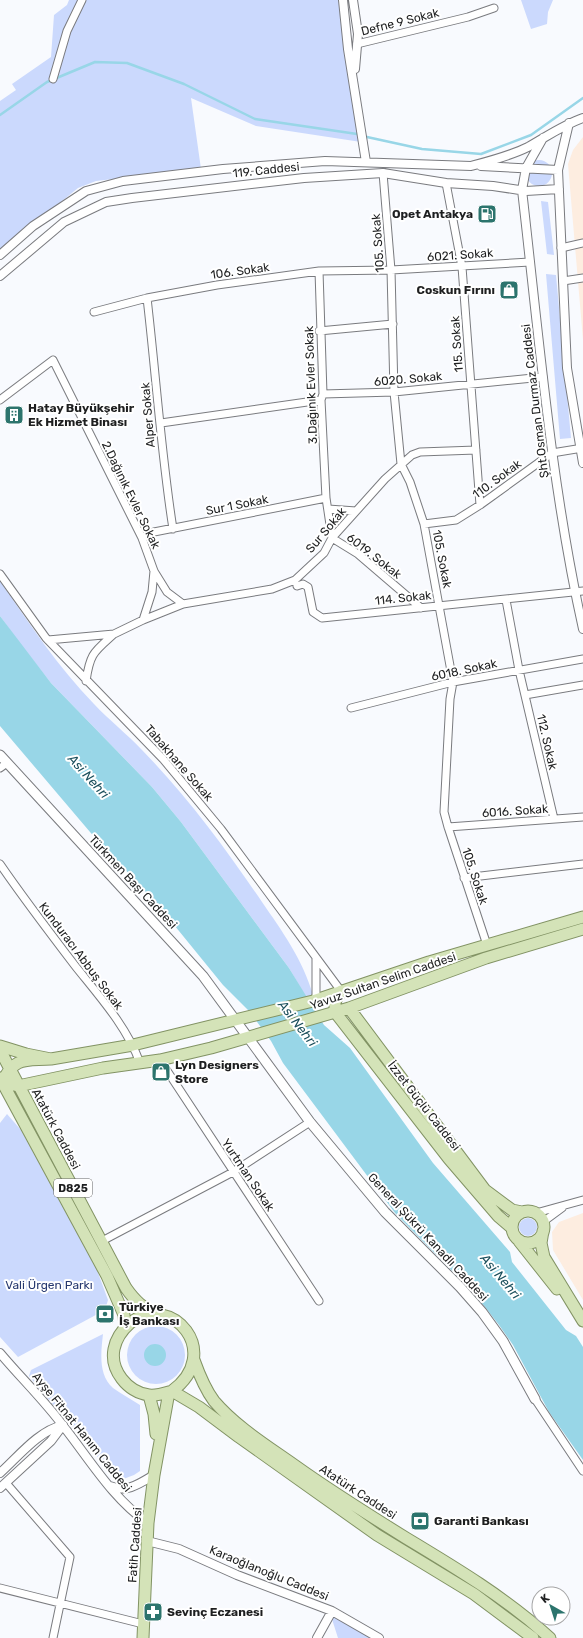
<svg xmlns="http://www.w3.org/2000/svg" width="583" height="1638" font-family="Rubik,sans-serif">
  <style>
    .commercial { fill: #fdede0 }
    .green { fill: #cbd9fd }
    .water { fill: #98d6e7 }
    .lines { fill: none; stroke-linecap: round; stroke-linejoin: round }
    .stream { stroke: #98d6e7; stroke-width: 2.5 }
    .minor-casing { stroke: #7a7b7f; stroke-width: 9 }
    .tertiary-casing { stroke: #7a7b7f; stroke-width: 10 }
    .secondary-casing { stroke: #7a7b7f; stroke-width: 11 }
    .primary-casing { stroke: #829364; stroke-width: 13 }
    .minor { stroke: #fff; stroke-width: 7 }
    .tertiary { stroke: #fff; stroke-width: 8 }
    .secondary { stroke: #fff; stroke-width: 9 }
    .primary { stroke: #d4e3b8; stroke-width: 11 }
    .labels { text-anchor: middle; stroke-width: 4; stroke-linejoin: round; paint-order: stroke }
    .shield { fill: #fff; stroke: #626263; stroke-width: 1 }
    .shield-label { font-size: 11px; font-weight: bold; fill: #1e1f20 }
    .street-label { font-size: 12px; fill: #1e1f20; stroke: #fff }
    .poi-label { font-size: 12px; font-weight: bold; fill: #1e1f20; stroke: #fff; text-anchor: start }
    .park-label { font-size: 12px; fill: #26386f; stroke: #fff }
    .water-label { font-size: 13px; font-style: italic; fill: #1b4f5c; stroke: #fff }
  </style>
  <rect width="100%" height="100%" fill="#f8fafe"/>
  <path class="commercial" d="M 583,137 L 583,340 L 568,164 L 573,150 Z
    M 583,1213 L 583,1300 L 553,1250 L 552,1232 L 559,1222 Z"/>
  <path class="green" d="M 69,0 L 342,0 L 361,142 L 256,126 L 191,98 L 201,169 L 96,181 L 78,188 L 0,252 L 0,101 L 16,90 L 12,84 L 51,57 L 54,15 L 67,5 Z
    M 521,0 L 553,0 L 548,12 L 547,24 L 531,29 Z
    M526 173a13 13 0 1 1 26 0a13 13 0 1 1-26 0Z
    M 541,201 L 548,202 L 554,255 L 547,254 Z
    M 546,274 L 556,275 L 571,438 L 560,439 Z
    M 0,581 C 29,623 58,667 94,704 C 109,720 127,734 142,750 C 187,796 226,849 262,902 C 282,931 303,960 313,995 L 306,997 L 289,968 L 181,822 L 152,787 L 51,683 L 18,641 L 0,616 Z
    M 7,1114 L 21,1130 L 97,1270 L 108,1300 L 105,1310 L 18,1357 L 0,1337 L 0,1123 Z
    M519 1227a9 9 0 1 1 18 0a9 9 0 1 1-18 0Z
    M127 1355a29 29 0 1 1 58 0a29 29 0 1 1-58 0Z
    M 103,1334 C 101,1352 98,1375 113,1388 C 121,1394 131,1399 140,1405 L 140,1471 L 134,1475 L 118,1481 L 29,1376 L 31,1370 Z
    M 330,1613 L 372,1638 L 338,1638 Z"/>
  <path class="water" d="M 0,616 L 51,683 L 152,787 L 181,822 L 289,968 L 324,1025 L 350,1048 L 433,1163 L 510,1252 L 512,1262 L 566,1330 L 576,1336 L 583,1347 L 583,1460 L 549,1412 L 513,1345 L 499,1325 L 474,1293 L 395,1213 L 283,1063 L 271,1041 L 249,1011 L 223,985 L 157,904 L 90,832 L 0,726 Z
    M144 1355a11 11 0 1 1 22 0a11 11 0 1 1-22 0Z"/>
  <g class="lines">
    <path class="stream" d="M 0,115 L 47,82 L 95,62 L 127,63 L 184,84 L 255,119 L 357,134
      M 367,137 L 422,149 L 481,154 L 531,135 L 583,98"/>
    <defs>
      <path id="minor" d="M 357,44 L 468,17 L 494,8
        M 53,79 L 67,31 L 82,0
        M 383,173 L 391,270 L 394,392 L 401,464 L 410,482 L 424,524 L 453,682 L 450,699 L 444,812 L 448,827 L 487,945
        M 446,183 L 462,267 L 480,505
        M 561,248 L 583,243
        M 319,271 L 323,394 L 321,400 L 326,498 L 332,538 L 358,554 L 421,608
        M 563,281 L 583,278
        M 147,298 C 156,375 161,453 173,529
        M 94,312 L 147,298 L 217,285 L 319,271 L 391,270 L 530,262
        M 319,331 L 393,324
        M 323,394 L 394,392 L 543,377
        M 0,400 L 53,360 L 142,538 L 154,571 L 167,592 L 183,604
        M 161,423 L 321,400
        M 328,509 L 356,511
        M 424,524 L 456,520 L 480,505 L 552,453 L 583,448
        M 142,538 L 154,532 L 326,498
        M 0,574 L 46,638 L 163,759 L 221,829 L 341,991
        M 297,586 L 303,584 L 308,587 L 313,612 L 322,618 L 583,591
        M 506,600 L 519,670 L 554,819
        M 143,620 L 152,592 L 154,571
        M 48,640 L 114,634 L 143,620 L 183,604 L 272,589 L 295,580 L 324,553 L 332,538 L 385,479 L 412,455 L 420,452 L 476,450
        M 86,681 C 90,653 94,652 114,634
        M 525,695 L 583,685
        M 351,708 L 453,682 L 583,659
        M 0,768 L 7,763
        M 448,827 L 583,817
        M 0,864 C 24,899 50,933 76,967 C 100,997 127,1027 140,1063
        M 464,878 L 583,864
        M 316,1000 L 316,958
        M 160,1060 L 319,1301
        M 536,1213 L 583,1200
        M 543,1222 L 562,1208
        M 102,1241 L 233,1172 L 310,1122
        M 535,1399 L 583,1471
        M 6,1483 L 70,1557 L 53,1638
        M 0,1588 L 143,1624"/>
      <path id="tertiary" d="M 343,0 L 348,49 L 366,162
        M 353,0 L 358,34 L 355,69
        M 569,123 L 558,170 L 567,368 L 583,463
        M 543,138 L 526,168 L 522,190 C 539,337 551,485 583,629
        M 481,166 L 558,170
        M 0,255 L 33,226 L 86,191 L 123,181 L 223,169 L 325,161 L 471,166 C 490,161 510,156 528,147 C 546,137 563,125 583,118
        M 0,276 L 64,222 L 106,202 L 132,198 L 304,178 L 383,173 L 446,183 L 493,186 L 526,191 L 559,189
        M 0,1353 C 21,1378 45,1401 64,1427 C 90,1460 113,1499 148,1523
        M 0,1473 C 18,1457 38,1431 63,1425
        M 110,1486 C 127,1493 139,1484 154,1475
        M 0,1488 L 51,1441 L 63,1425
        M 147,1541 L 179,1549 L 237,1575 L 332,1611 L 379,1638
        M 317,1638 L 332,1611"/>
      <path id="secondary" d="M 0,755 L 203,976 L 310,1122 L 385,1212 L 460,1287 L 482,1312 L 503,1341 L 535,1399"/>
      <path id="primary" d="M 341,991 L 335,1002 L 335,1012 L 449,1159 L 498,1216 L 512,1228
        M 349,1008 L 485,1190 L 512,1210 L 522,1212
        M 0,1046 L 26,1054 L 51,1059 L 133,1045 L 313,1001 L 429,962 L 583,917
        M 0,1050 L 126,1288 C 135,1301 143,1308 157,1314
        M 51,1059 C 25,1061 15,1056 2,1082 L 18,1086 L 103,1068 L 160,1060 L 211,1048 L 349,1008 L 486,958 L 583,929
        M 0,1078 L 107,1276 L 124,1315 L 125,1327
        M512 1227a16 16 0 1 1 32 0a16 16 0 1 1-32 0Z
        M 543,1231 L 541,1243 L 544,1257 L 583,1321
        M 519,1241 L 557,1289
        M 194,1360 C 199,1374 205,1389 214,1401 C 236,1427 269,1447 297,1467 C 332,1492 369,1515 406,1538 C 456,1568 506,1598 550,1638
        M 172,1391 C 224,1353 172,1291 130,1323 C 122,1330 116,1339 114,1349 C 110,1370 127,1392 149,1395 C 157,1396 165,1393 172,1391 L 199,1407 L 239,1437 L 377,1535 L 474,1594 L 533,1638
        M 149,1395 L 154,1414 L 156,1434
        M 143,1638 L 148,1523 L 154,1475 L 169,1392"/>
    </defs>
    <use href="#minor" class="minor-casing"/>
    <use href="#tertiary" class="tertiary-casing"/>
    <use href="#secondary" class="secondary-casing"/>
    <use href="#primary" class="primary-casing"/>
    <use href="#minor" class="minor"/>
    <use href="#tertiary" class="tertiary"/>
    <use href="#secondary" class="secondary"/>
    <use href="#primary" class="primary"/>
  </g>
  <defs>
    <symbol id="fuel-square" viewBox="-11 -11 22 22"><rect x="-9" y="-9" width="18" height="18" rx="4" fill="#2c746d" stroke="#fff"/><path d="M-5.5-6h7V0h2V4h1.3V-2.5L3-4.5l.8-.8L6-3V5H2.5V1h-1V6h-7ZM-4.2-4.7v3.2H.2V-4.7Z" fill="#fff"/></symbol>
    <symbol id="shop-square" viewBox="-11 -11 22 22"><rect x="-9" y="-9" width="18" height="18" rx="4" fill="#2c746d" stroke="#fff"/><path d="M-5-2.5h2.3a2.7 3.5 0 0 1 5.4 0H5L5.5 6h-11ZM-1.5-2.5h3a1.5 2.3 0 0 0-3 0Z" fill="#fff"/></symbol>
    <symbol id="building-square" viewBox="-11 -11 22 22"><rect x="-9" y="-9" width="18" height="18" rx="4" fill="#2c746d" stroke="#fff"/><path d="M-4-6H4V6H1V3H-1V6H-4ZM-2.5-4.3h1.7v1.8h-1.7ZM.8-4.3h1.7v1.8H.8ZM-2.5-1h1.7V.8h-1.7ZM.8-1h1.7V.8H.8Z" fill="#fff"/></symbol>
    <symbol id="bank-square" viewBox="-11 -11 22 22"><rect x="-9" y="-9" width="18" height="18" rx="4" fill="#2c746d" stroke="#fff"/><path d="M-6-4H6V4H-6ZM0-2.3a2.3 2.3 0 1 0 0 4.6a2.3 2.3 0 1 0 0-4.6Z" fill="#fff"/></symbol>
    <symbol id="pharmacy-square" viewBox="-11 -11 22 22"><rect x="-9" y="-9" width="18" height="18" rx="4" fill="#2c746d" stroke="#fff"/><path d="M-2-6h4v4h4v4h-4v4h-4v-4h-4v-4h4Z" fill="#fff"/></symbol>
  </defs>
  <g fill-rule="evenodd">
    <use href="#fuel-square" x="476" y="203" width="22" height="22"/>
    <use href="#shop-square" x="498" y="279" width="22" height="22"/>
    <use href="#building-square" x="3" y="404" width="22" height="22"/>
    <use href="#shop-square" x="150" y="1061" width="22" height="22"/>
    <use href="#bank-square" x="94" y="1303" width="22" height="22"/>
    <use href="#bank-square" x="409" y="1510" width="22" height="22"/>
    <use href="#pharmacy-square" x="142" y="1601" width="22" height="22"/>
  </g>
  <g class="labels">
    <rect class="shield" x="54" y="1179" width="38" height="18" rx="3"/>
    <g class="shield-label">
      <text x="73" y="1192">D825</text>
    </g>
    <g class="street-label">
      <text transform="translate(400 22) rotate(-14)" y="4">Defne 9 Sokak</text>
      <text transform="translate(266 170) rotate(-6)" y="4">119. Caddesi</text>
      <text transform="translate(378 243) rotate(-94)" y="4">105. Sokak</text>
      <text transform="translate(460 255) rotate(-4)" y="4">6021. Sokak</text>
      <text transform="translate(240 271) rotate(-8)" y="4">106. Sokak</text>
      <text transform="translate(457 344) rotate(-94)" y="4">115. Sokak</text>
      <text transform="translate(408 379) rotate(-5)" y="4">6020. Sokak</text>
      <text transform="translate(311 385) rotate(-92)" y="4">3.Dağınık Evler Sokak</text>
      <text transform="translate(535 401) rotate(-97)" y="4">Şht.Osman Durmaz Caddesi</text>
      <text transform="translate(148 415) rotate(-95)" y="4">Alper Sokak</text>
      <text transform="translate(497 479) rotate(-36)" y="4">110. Sokak</text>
      <text transform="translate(131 495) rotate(64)" y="4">2.Dağınık Evler Sokak</text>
      <text transform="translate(237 505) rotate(-11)" y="4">Sur 1 Sokak</text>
      <text transform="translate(326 530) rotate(-50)" y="4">Sur Sokak</text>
      <text transform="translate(374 556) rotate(38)" y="4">6019. Sokak</text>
      <text transform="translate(442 559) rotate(79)" y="4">105. Sokak</text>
      <text transform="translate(403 598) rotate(-6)" y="4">114. Sokak</text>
      <text transform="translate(464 670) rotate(-12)" y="4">6018. Sokak</text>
      <text transform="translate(547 742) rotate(77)" y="4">112. Sokak</text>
      <text transform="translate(179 763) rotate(49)" y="4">Tabakhane Sokak</text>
      <text transform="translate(515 811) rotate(-4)" y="4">6016. Sokak</text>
      <text transform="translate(475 876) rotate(72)" y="4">105. Sokak</text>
      <text transform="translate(133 882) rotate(47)" y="4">Türkmen Başı Caddesi</text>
      <text transform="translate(81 956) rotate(53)" y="4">Kunduracı Abbuş Sokak</text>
      <text transform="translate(383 981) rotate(-19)" y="4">Yavuz Sultan Selim Caddesi</text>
      <text transform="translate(424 1106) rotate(52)" y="4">İzzet Güçlü Caddesi</text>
      <text transform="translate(56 1129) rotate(62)" y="4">Atatürk Caddesi</text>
      <text transform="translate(248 1175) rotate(56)" y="4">Yurtman Sokak</text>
      <text transform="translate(428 1237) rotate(47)" y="4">General Şükrü Kanadlı Caddesi</text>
      <text transform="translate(82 1432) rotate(51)" y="4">Ayşe Fitnat Hanım Caddesi</text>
      <text transform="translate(358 1492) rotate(33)" y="4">Atatürk Caddesi</text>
      <text transform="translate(135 1545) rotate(-86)" y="4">Fatih Caddesi</text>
      <text transform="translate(269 1573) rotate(22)" y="4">Karaoğlanoğlu Caddesi</text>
    </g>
    <g class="poi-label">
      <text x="473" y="218" text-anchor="end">Opet Antakya</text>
      <text x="495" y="294" text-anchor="end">Coskun Fırını</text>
      <text x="28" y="412">Hatay Büyükşehir<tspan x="28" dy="14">Ek Hizmet Binası</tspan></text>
      <text x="175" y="1069">Lyn Designers<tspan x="175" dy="14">Store</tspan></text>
      <text x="119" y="1311">Türkiye<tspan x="119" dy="14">İş Bankası</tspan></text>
      <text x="434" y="1525">Garanti Bankası</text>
      <text x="167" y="1616">Sevinç Eczanesi</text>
    </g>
    <g class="park-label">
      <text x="49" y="1289">Vali Ürgen Parkı</text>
    </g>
    <g class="water-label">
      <text transform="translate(89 776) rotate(48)" y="5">Asi Nehri</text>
      <text transform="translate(298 1023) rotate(52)" y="5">Asi Nehri</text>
      <text transform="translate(501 1276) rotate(50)" y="5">Asi Nehri</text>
    </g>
  </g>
  <g transform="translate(551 1606) rotate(321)"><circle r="19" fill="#ffffff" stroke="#a5a5a6"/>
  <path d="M0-3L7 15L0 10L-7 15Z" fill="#2c746d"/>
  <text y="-6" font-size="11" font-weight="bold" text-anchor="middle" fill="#1e1f20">K</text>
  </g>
</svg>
